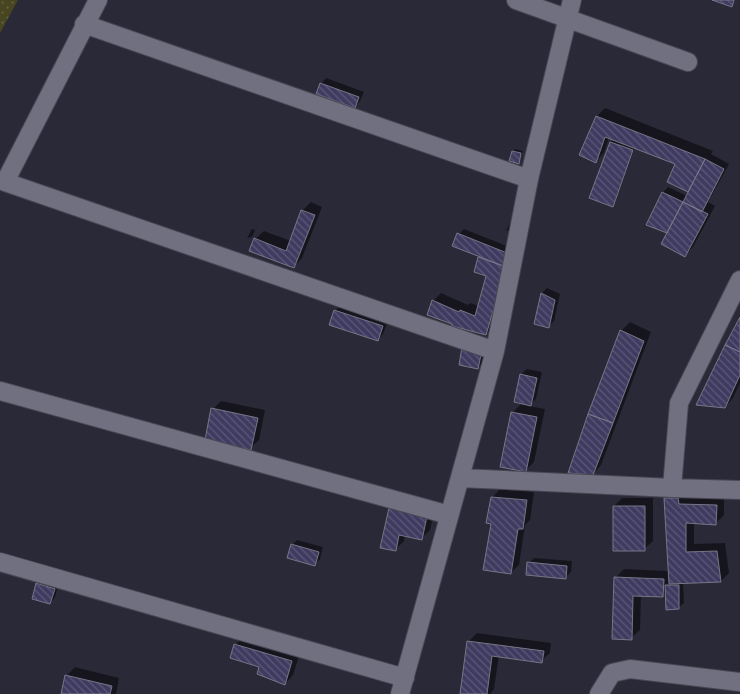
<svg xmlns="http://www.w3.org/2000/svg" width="740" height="694" font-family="Poppins,sans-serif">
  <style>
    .grass { fill: url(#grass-dots) }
    .shadow { fill: #0007 }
    .building { fill: url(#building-back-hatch); stroke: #777687 }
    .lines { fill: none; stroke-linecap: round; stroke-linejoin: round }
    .minor-casing { stroke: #484753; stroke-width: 20 }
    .minor { stroke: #707080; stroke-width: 18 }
  </style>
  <defs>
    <pattern id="grass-dots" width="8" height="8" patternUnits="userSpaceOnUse" patternTransform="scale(1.25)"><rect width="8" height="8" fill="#484521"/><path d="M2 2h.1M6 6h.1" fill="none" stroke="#636042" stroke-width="1.8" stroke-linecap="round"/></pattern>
    <pattern id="building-back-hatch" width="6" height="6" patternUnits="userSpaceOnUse" patternTransform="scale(1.25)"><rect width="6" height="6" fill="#3f3b60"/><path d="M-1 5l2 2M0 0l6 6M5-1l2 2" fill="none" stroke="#5b5878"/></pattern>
  </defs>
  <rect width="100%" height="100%" fill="#2a2937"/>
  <path class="grass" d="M 0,0 L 18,0 L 0,33 Z"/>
  <path class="shadow" d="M 326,78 L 364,92 L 360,101 L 355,107 L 321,84 Z
    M 605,108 L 713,151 L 711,154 L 729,164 L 708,202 L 715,206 L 693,247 L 685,255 L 668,232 L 648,224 L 663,192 L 668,187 L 687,196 L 690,191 L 668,181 L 676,163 L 635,147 L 615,203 L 612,205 L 591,197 L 611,142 L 614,139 L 609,137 L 604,153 L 596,161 L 597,116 Z
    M 515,149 L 523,151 L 518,162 L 513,151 Z
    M 311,202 L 322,207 L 302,258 L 294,267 L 255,239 L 264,231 L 291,241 L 302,211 Z
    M 510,223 L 513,224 L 512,230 L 506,231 Z
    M 252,229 L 255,230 L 252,237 L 247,238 Z
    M 464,229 L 512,248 L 494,326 L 486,334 L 433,301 L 441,293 L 468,305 L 470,303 L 479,306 L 488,275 L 479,258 L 481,256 L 459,234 Z
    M 547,288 L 560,294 L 554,321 L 549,326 L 535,323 L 542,293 Z
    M 341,305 L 388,321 L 383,334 L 378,340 L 331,324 L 336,310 Z
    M 740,321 L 740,383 L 733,398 L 725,407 Z
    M 630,322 L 651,332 L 601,465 L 593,474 L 570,472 L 622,330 Z
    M 486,345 L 483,362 L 478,368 L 463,347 Z
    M 527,369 L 542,372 L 536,399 L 529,406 L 545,409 L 534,462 L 526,470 L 512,413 L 522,403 L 521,374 Z
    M 221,401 L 265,410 L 259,440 L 250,448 L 213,409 Z
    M 500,489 L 534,492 L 530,520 L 525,525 L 519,565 L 510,573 L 492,523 L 492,498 Z
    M 674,491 L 724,497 L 724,515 L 715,524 L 694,522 L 694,544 L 725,543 L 729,573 L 721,581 L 683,582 L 684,603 L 678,608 L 667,592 L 663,595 L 641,595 L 640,630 L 631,638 L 615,578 L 624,569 L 669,571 L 666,499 Z
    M 622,498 L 653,498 L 653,541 L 644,549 L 614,506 Z
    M 398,500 L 435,508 L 430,530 L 422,538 L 405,535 L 404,541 L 395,550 L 382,547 L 390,508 Z
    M 297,540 L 323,547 L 320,559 L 315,564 L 292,545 Z
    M 534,558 L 572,561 L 571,572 L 565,578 L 529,563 Z
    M 43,579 L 59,583 L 55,597 L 50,603 L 38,584 Z
    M 477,633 L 551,643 L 550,653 L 541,661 L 499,655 L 494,689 L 490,694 L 461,694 L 469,641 Z
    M 244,637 L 300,653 L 293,675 L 285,684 L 261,666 L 235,645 Z
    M 75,667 L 119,678 L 116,694 L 62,694 L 66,676 Z"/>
  <path class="building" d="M 712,0 L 734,0 L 732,7 Z
    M 320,83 L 359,97 L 355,108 L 316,94 Z
    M 596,116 L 705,159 L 688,192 L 667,182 L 675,164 L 605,137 L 596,163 L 579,155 Z
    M 610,142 L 633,150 L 613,207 L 589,198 Z
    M 512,151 L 521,153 L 519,164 L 509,161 Z
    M 705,159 L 724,169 L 702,212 L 683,202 Z
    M 662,192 L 683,202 L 667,233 L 646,225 Z
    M 683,202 L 708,214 L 685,257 L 661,244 Z
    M 301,210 L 315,215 L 294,268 L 249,251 L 254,238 L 286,251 Z
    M 457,233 L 507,253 L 506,267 L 452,246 Z
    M 478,257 L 506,267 L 486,335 L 452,326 L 452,324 L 427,315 L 432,300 L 459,312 L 460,310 L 475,316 L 486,276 L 474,272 Z
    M 541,293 L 555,300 L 549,328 L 534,324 Z
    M 334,310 L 383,326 L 378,341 L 329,325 Z
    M 740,317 L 740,352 L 725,345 Z
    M 620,330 L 644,341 L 613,423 L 588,414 Z
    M 725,345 L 740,352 L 740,375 L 725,408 L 696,405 Z
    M 462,347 L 482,350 L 478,369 L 459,365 Z
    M 520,374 L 537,378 L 531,406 L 514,402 Z
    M 211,408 L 258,418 L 251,450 L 205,440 Z
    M 511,412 L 537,417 L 526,472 L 500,467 Z
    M 588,414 L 613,423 L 593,475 L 568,473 Z
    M 491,497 L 527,500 L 523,529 L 518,529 L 511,574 L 483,570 L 491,524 L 486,523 Z
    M 664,498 L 678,498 L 679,504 L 717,505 L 716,525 L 686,523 L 686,552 L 717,551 L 721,582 L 669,584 Z
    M 613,506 L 645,506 L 645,551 L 613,551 Z
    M 389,508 L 427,516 L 422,540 L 399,535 L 396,551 L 380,548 Z
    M 291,544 L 319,552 L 315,566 L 287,558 Z
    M 527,562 L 567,566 L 566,579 L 526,575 Z
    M 614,577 L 664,579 L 663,597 L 633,596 L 632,640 L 612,639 Z
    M 36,583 L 55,589 L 50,604 L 32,599 Z
    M 665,585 L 679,585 L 679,609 L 666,610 Z
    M 467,641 L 544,651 L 542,663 L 492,656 L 487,694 L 460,694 Z
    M 234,644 L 292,661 L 285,685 L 257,674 L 259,667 L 230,658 Z
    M 65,675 L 112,686 L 110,694 L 61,694 Z"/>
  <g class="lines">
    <defs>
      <path id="minor" d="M 98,0 L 5,182 L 495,351
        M 516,0 L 688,62
        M 84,24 L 529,179
        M 0,391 L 449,515
        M 460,478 L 672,488 L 679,403 L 740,280
        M 672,488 L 740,490
        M 0,562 L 405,678
        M 400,694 L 495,351 L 529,179 L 572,0
        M 599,694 L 612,673 L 630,669 L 740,682"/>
    </defs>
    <use href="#minor" class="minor-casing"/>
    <use href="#minor" class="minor"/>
  </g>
</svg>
